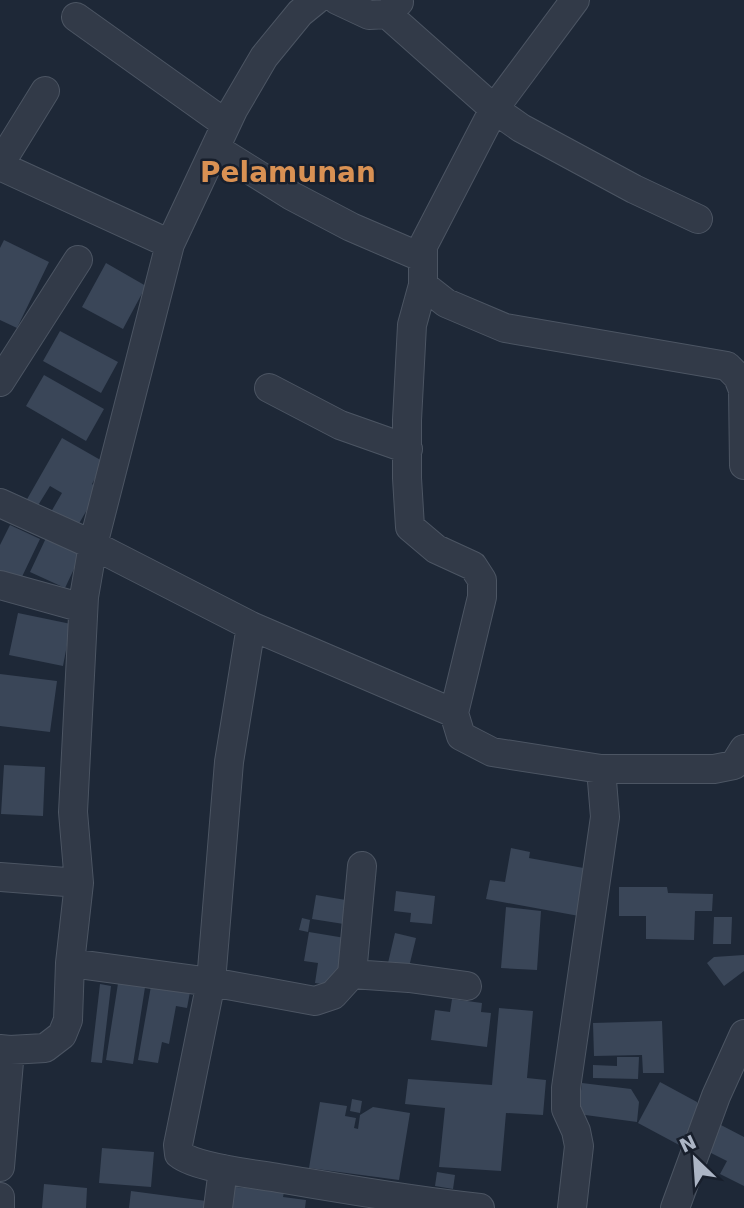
<svg xmlns="http://www.w3.org/2000/svg" width="744" height="1208" font-family="'DejaVu Sans',sans-serif">
  <style>
    .building { fill: #3a4658 }
    .lines { fill: none; stroke-linecap: round; stroke-linejoin: round }
    .minor-casing { stroke: #4c5563; stroke-width: 30 }
    .minor { stroke: #323a48; stroke-width: 28 }
    .labels { text-anchor: middle; stroke-width: 5; stroke-linejoin: round; paint-order: stroke }
    .quarter-label { font-size: 28px; font-weight: bold; fill: #d99153; stroke: #181f2c }
  </style>
  <rect width="100%" height="100%" fill="#1e2837"/>
  <path class="building" d="M 4,240 L 49,262 L 17,328 L 0,320 L 0,248 Z
    M 106,263 L 146,286 L 123,329 L 82,307 Z
    M 60,331 L 118,362 L 101,393 L 43,361 Z
    M 44,375 L 104,409 L 86,441 L 26,406 Z
    M 62,438 L 104,462 L 92,484 L 99,489 L 77,527 L 51,512 L 62,493 L 50,486 L 37,507 L 26,501 Z
    M 10,525 L 40,539 L 19,583 L 0,574 L 0,545 Z
    M 46,538 L 81,554 L 65,588 L 30,572 Z
    M 18,613 L 71,624 L 63,666 L 9,655 Z
    M 0,674 L 57,681 L 50,732 L 0,726 Z
    M 4,765 L 45,767 L 43,816 L 1,814 Z
    M 511,848 L 530,852 L 529,858 L 589,869 L 579,916 L 486,899 L 490,880 L 505,882 Z
    M 619,887 L 667,887 L 668,893 L 713,894 L 712,911 L 695,911 L 694,940 L 646,939 L 646,916 L 619,916 Z
    M 396,891 L 435,896 L 432,924 L 410,922 L 411,913 L 394,911 Z
    M 316,895 L 346,900 L 350,925 L 312,919 Z
    M 506,907 L 541,911 L 537,970 L 501,968 Z
    M 714,917 L 732,917 L 731,944 L 713,944 Z
    M 302,918 L 310,920 L 308,932 L 299,930 Z
    M 309,932 L 351,939 L 335,986 L 315,983 L 318,963 L 304,961 Z
    M 395,933 L 416,938 L 409,967 L 388,963 Z
    M 744,955 L 744,971 L 724,986 L 707,963 L 714,957 Z
    M 119,977 L 146,981 L 133,1064 L 106,1060 Z
    M 100,984 L 111,986 L 102,1063 L 91,1062 Z
    M 151,986 L 190,992 L 187,1008 L 176,1006 L 169,1044 L 162,1042 L 158,1063 L 138,1060 Z
    M 452,999 L 482,1003 L 481,1012 L 491,1013 L 487,1047 L 431,1040 L 435,1010 L 450,1012 Z
    M 499,1008 L 533,1011 L 527,1078 L 546,1080 L 543,1115 L 506,1113 L 501,1171 L 439,1167 L 445,1108 L 405,1104 L 408,1079 L 492,1085 Z
    M 662,1021 L 664,1073 L 643,1073 L 642,1055 L 594,1056 L 593,1023 Z
    M 617,1057 L 639,1057 L 638,1079 L 593,1078 L 593,1065 L 617,1066 Z
    M 660,1082 L 697,1102 L 699,1113 L 681,1146 L 638,1123 Z
    M 582,1083 L 631,1089 L 639,1102 L 637,1122 L 578,1114 Z
    M 352,1099 L 362,1101 L 360,1113 L 350,1111 Z
    M 320,1102 L 347,1106 L 345,1116 L 356,1118 L 354,1128 L 358,1129 L 360,1115 L 373,1107 L 410,1113 L 399,1180 L 309,1168 Z
    M 719,1124 L 744,1137 L 744,1186 L 720,1174 L 727,1161 L 705,1150 Z
    M 102,1148 L 154,1152 L 151,1187 L 99,1183 Z
    M 437,1172 L 455,1175 L 453,1189 L 435,1186 Z
    M 44,1184 L 87,1188 L 86,1208 L 42,1208 Z
    M 226,1186 L 284,1192 L 283,1197 L 306,1200 L 305,1208 L 224,1208 Z
    M 131,1191 L 214,1202 L 213,1208 L 129,1208 Z"/>
  <g class="lines">
    <defs>
      <path id="minor" d="M 337,0 L 369,15 L 387,14 L 399,2
        M 575,0 L 494,109 L 521,128 L 634,189 L 698,219
        M 387,14 L 494,109 L 423,246 L 423,285 L 446,303 L 505,328 L 727,366 L 738,377 L 743,390 L 744,465
        M 76,17 L 226,124
        M 215,148 L 292,196 L 351,227 L 423,258
        M 0,164 L 45,91
        M 0,166 L 170,244
        M 423,285 L 412,325 L 407,420 L 407,478 L 410,527 L 436,549 L 473,566 L 482,580 L 482,597 L 454,713 L 461,736 L 492,752 L 601,769 L 714,769 L 734,765 L 744,749
        M 0,382 L 78,260
        M 269,388 L 340,425 L 408,449
        M 0,503 L 93,545 L 251,626 L 454,713
        M 0,585 L 83,608
        M 251,626 L 229,762 L 211,982 L 178,1145 L 179,1154 C 196,1168 254,1174 278,1178 C 345,1189 412,1201 480,1208
        M 0,877 L 79,883
        M 70,963 L 211,982 L 315,1001 L 333,995 L 352,974 L 409,978 L 467,986
        M 352,974 L 362,866
        M 0,1049 L 10,1050 L 45,1048 L 62,1035 L 68,1020 L 70,963 L 79,883 L 73,812 L 84,597 L 93,545 L 170,244 L 233,110 L 264,57 L 300,13 L 316,0
        M 0,1167 L 10,1050
        M 0,1197 L 0,1208
        M 218,1208 L 223,1169
        M 572,1208 L 579,1146 L 576,1131 L 566,1109 L 566,1088 L 605,817 L 601,769
        M 675,1208 L 716,1096 L 744,1034"/>
    </defs>
    <use href="#minor" class="minor-casing"/>
    <use href="#minor" class="minor"/>
  </g>
  <g class="labels">
    <g class="quarter-label">
      <text x="288" y="182">Pelamunan</text>
    </g>
  </g>
  <g transform="translate(695 1159) rotate(335)" stroke="#181f2c" stroke-width="5" paint-order="stroke">
  <path d="M0-5L12 26L0 18L-12 26Z" fill="#acb5c5"/>
  <text y="-10" font-size="19" font-weight="bold" text-anchor="middle" fill="#acb5c5">N</text>
  </g>
</svg>
